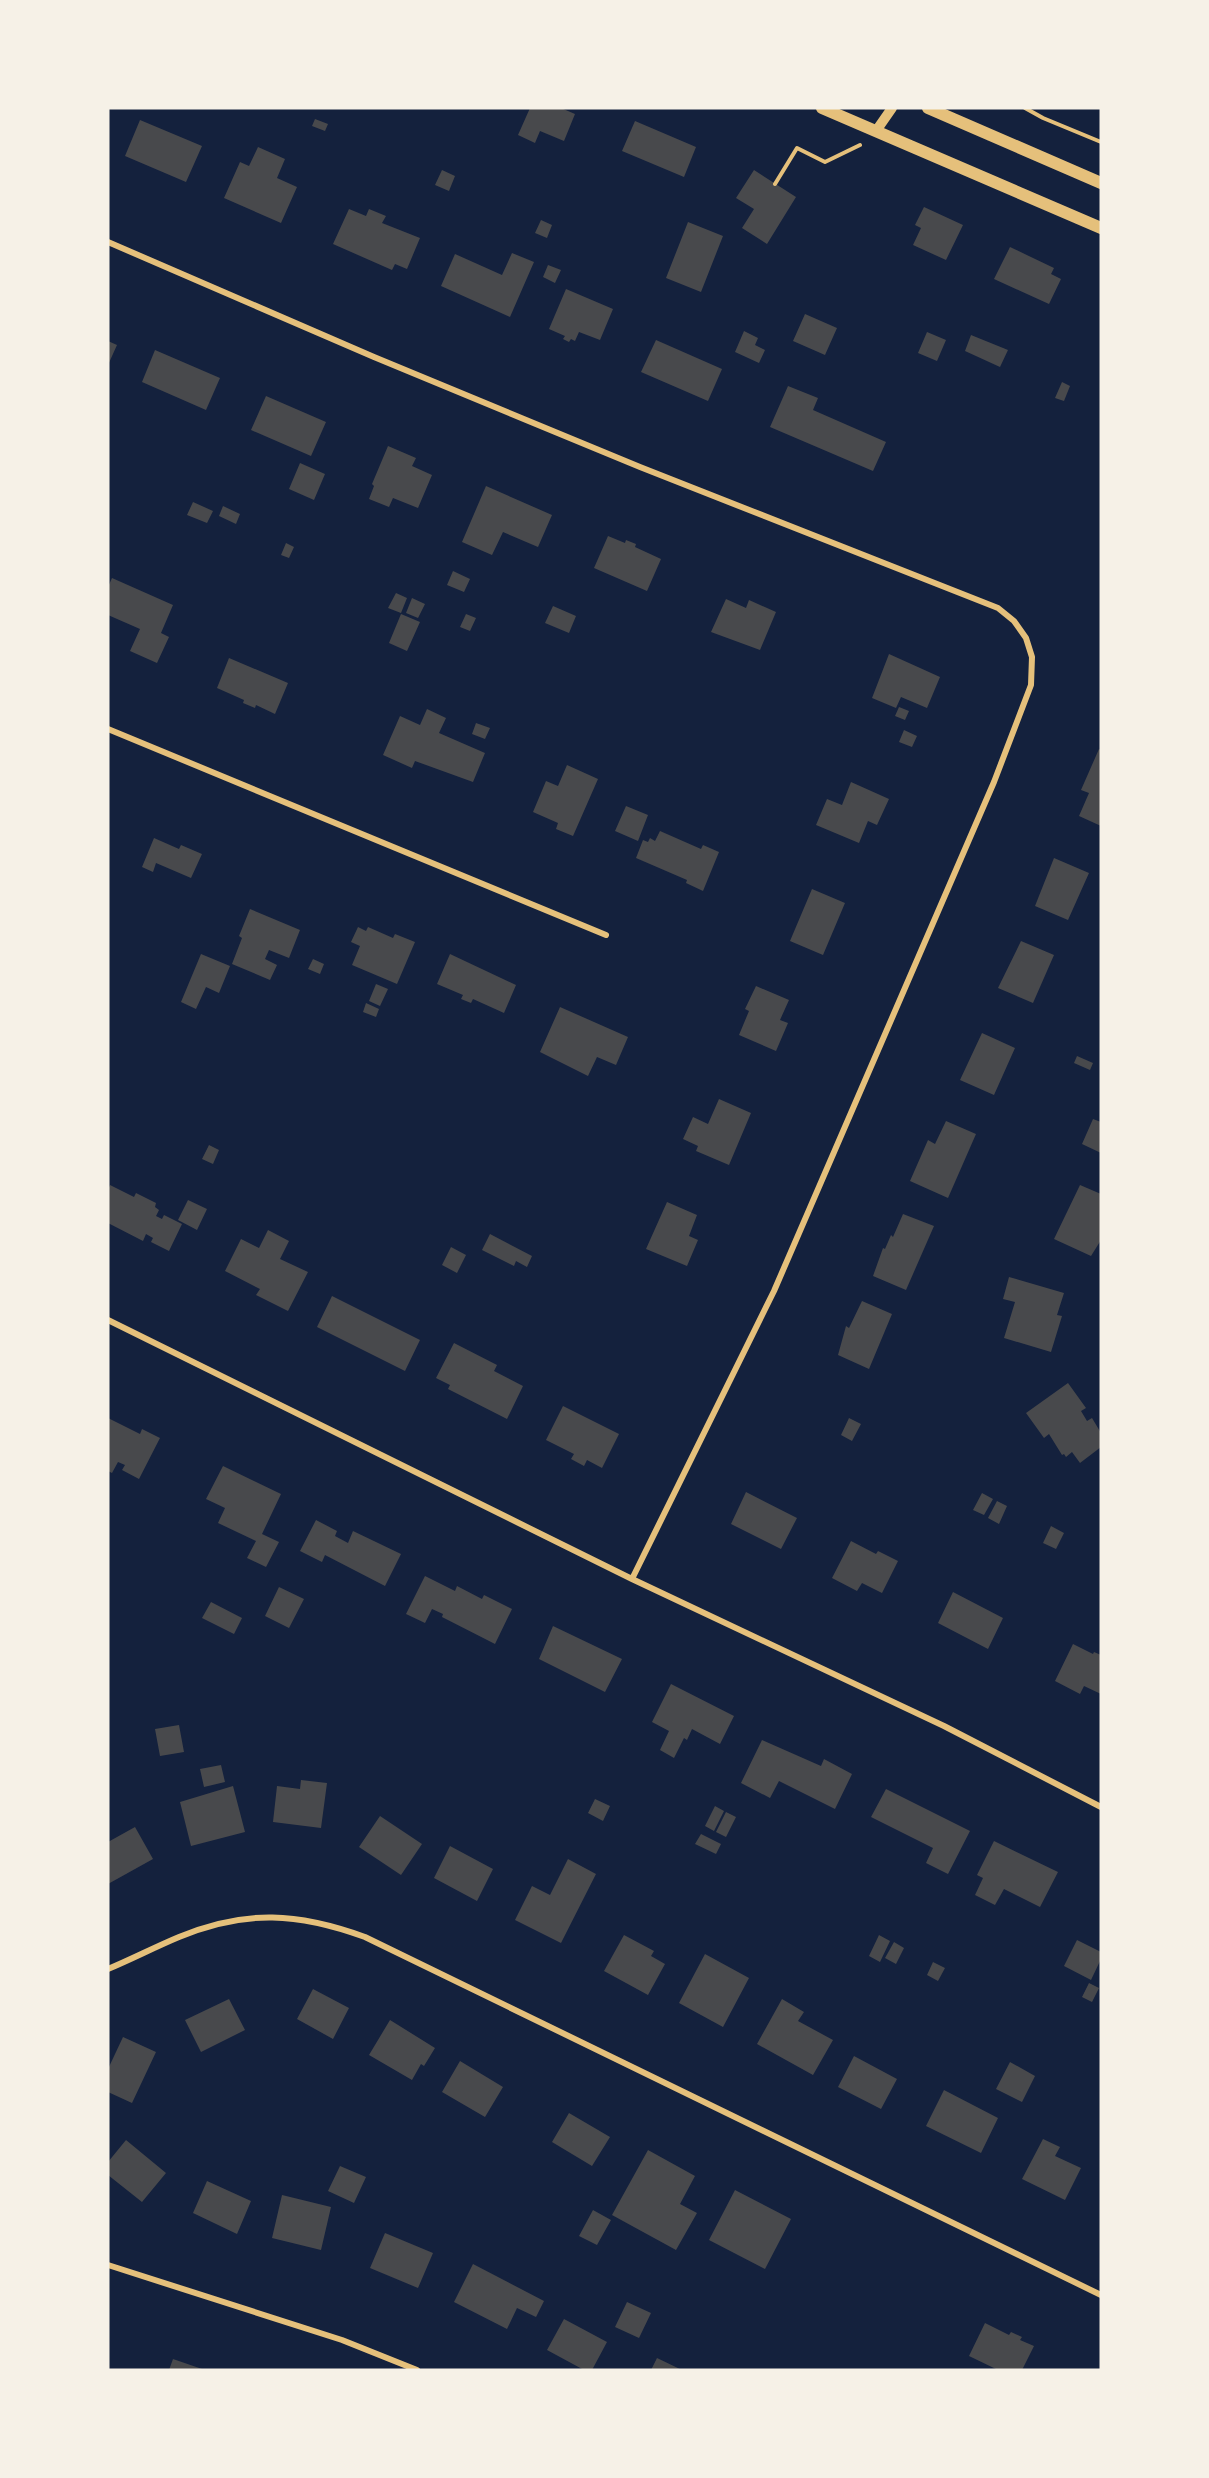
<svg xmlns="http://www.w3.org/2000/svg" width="1209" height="2478" font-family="Roboto,sans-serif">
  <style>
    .building { fill: #48494c }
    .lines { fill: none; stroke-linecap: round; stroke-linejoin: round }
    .path { stroke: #e5c07b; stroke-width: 4 }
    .minor { stroke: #e5c07b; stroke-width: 6 }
    .tertiary { stroke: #e5c07b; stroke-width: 10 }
    .secondary { stroke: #e5c07b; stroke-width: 12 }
  </style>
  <rect width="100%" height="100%" fill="#14213d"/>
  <path class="building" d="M 530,108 L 561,108 L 575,114 L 564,141 L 540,131 L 535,143 L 518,135 Z
    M 315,119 L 328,124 L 325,131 L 312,126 Z
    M 140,120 L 202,146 L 186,182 L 125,156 Z
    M 635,121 L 696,147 L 684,177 L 622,151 Z
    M 258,147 L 285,159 L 277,178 L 297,187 L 281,223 L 224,198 L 240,162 L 249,166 Z
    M 442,170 L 455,176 L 449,191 L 435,185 Z
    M 754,170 L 796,197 L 767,244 L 742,228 L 754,209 L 736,198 Z
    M 924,207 L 963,225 L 946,260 L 913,245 L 921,228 L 915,225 Z
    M 349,209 L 366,216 L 369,209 L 386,216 L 382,223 L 420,238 L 407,269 L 395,264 L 392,270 L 333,244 Z
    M 541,220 L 552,225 L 547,238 L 535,233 Z
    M 688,222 L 723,236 L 701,292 L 666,278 Z
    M 1010,247 L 1054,268 L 1051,274 L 1061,279 L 1049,304 L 994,279 Z
    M 512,253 L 534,262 L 510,317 L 441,286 L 455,254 L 502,275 Z
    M 548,265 L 561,270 L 555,283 L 543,277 Z
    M 566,289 L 613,309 L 600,340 L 579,332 L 575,341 L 571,339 L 569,342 L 563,339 L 565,336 L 549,329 Z
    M 805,314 L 837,328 L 825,355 L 793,341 Z
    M 744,331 L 758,338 L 755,345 L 765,350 L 759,363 L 735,352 Z
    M 927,332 L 946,340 L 937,361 L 918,353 Z
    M 971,335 L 1008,350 L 1000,367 L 965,351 Z
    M 656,340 L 722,369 L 708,401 L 641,372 Z
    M 108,341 L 117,345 L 108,365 Z
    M 155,350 L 220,378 L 206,410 L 142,382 Z
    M 1062,382 L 1070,386 L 1064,401 L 1055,398 Z
    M 788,386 L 818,398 L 813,410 L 886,442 L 873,471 L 770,427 Z
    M 266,396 L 326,422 L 311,456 L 251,430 Z
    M 388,446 L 416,458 L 412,466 L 432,475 L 418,508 L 393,498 L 389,507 L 369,499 L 374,486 L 372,484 Z
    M 300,463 L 325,474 L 314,500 L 289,489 Z
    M 486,486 L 552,515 L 538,547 L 503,532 L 492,555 L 462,542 Z
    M 193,502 L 213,511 L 207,523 L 187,515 Z
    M 223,506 L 240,514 L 236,524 L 219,516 Z
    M 608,536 L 625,543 L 626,540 L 636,544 L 635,547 L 661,559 L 647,591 L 594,568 Z
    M 286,543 L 294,547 L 289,558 L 281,555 Z
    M 453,571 L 470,579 L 464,592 L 447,585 Z
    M 112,578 L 173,605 L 161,633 L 169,637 L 157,663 L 130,651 L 140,629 L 108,615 L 108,587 Z
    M 396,593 L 407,598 L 401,613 L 388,608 Z
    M 412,598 L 425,604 L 418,618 L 406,613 Z
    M 726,599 L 746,608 L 749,600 L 776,612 L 760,650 L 711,632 Z
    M 553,606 L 576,616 L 569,633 L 545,623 Z
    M 401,614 L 420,622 L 407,651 L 389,643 Z
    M 466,614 L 476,618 L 470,631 L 460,627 Z
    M 889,654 L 940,677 L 927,708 L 901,697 L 896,708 L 872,698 Z
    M 229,658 L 288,683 L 275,714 L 256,705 L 255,708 L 243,703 L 244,700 L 217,688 Z
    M 899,707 L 909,711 L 905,720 L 895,716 Z
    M 427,709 L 446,718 L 439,733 L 485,753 L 473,782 L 415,761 L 412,768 L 383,755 L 400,716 L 420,725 Z
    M 476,723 L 490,728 L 485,739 L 472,734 Z
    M 904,730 L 917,736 L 912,747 L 899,742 Z
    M 1099,749 L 1101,750 L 1101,826 L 1079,816 L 1089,793 L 1081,790 Z
    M 567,765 L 598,779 L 573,836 L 556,829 L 558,823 L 533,812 L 546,781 L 558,786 Z
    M 851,782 L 889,799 L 877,825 L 868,821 L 859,843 L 816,825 L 827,799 L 842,805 Z
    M 626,806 L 648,815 L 638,841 L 615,831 Z
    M 660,831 L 701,849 L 703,845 L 719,852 L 703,891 L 686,883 L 687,880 L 636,858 L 643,840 L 648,842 L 650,838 L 655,841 Z
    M 154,838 L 179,849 L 181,845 L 202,854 L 191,878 L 156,863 L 153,872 L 142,867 Z
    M 1054,858 L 1089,873 L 1068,920 L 1035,906 Z
    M 812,889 L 845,903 L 823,955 L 790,941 Z
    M 250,909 L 300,930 L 289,958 L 269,950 L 265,959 L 277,965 L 270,980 L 232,964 L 242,938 L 239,936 Z
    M 358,927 L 366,931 L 368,927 L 393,938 L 395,934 L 415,942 L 397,984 L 352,965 L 360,946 L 351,942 Z
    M 1021,941 L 1054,955 L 1033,1003 L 998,988 Z
    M 201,954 L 230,966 L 219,993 L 206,987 L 196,1009 L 181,1002 Z
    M 450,954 L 516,985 L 504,1013 L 473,999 L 471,1003 L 461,999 L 463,995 L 437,984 Z
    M 313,959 L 324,964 L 320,974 L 308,969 Z
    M 376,984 L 388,989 L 380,1006 L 369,1001 Z
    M 756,986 L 789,1000 L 780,1020 L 788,1023 L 776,1051 L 739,1035 L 749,1011 L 745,1009 Z
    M 366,1003 L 379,1009 L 376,1017 L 363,1012 Z
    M 560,1007 L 628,1037 L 616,1065 L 597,1057 L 588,1076 L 540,1052 Z
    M 982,1033 L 1015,1048 L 994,1095 L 960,1080 Z
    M 1077,1056 L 1093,1063 L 1090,1070 L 1074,1063 Z
    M 719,1099 L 751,1113 L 729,1165 L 696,1151 L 698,1146 L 683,1139 L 693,1117 L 708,1124 Z
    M 1093,1119 L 1101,1122 L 1101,1153 L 1082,1144 Z
    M 946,1121 L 976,1134 L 948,1198 L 910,1181 L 928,1140 L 935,1144 Z
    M 209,1145 L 219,1150 L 213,1164 L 202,1159 Z
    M 110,1185 L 134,1197 L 136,1193 L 156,1203 L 155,1207 L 159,1210 L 156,1216 L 162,1219 L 164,1215 L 182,1224 L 169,1251 L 151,1242 L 153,1238 L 146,1234 L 143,1241 L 108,1223 L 108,1190 Z
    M 1080,1185 L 1101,1194 L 1101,1240 L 1091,1256 L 1054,1239 Z
    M 188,1200 L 207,1209 L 197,1230 L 178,1220 Z
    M 667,1202 L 697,1215 L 689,1236 L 698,1240 L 687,1266 L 646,1249 Z
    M 903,1214 L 934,1226 L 906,1290 L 873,1276 L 883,1248 L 885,1249 L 891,1235 L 893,1237 Z
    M 268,1230 L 289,1241 L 280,1259 L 308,1272 L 288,1311 L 256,1295 L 260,1289 L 225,1271 L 241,1239 L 259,1248 Z
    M 490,1234 L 532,1256 L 527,1267 L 516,1261 L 514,1266 L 482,1250 Z
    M 451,1247 L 466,1255 L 457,1273 L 442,1265 Z
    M 1009,1277 L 1064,1293 L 1057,1315 L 1062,1316 L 1051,1352 L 1004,1338 L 1015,1302 L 1003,1299 Z
    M 332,1296 L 420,1340 L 405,1371 L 317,1327 Z
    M 862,1301 L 892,1314 L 869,1369 L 838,1355 L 846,1326 L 849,1328 Z
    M 454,1343 L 497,1365 L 494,1371 L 523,1386 L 507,1419 L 448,1389 L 450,1385 L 436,1378 Z
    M 1068,1383 L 1086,1408 L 1081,1411 L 1087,1421 L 1092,1418 L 1101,1433 L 1101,1447 L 1080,1463 L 1072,1452 L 1066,1457 L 1064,1454 L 1062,1455 L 1049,1434 L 1044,1438 L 1026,1413 Z
    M 563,1406 L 619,1434 L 602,1468 L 587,1460 L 584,1466 L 571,1459 L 574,1454 L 546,1440 Z
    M 108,1418 L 140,1434 L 142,1429 L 160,1438 L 139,1479 L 122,1470 L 125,1465 L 118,1462 L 112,1473 L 108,1471 Z
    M 849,1418 L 861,1424 L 852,1441 L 841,1435 Z
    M 223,1466 L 281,1494 L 262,1534 L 279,1542 L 266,1567 L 247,1558 L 256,1541 L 218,1523 L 225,1508 L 206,1499 Z
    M 746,1492 L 797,1518 L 781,1549 L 731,1524 Z
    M 982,1493 L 993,1499 L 984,1515 L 973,1510 Z
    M 997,1501 L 1007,1506 L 999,1524 L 988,1518 Z
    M 316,1520 L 337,1531 L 335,1536 L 348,1543 L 353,1531 L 401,1554 L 385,1586 L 325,1555 L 322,1562 L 300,1551 Z
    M 1051,1526 L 1064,1533 L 1056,1549 L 1043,1543 Z
    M 851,1541 L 876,1554 L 878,1551 L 898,1561 L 882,1593 L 862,1583 L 857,1591 L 832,1578 Z
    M 425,1576 L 455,1591 L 457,1586 L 482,1599 L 484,1595 L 512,1609 L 495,1644 L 442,1617 L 443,1614 L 432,1609 L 425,1623 L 406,1614 Z
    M 279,1587 L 304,1599 L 289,1628 L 265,1616 Z
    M 953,1592 L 1003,1618 L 988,1649 L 938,1623 Z
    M 211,1602 L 242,1618 L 234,1634 L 202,1618 Z
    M 553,1626 L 622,1659 L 605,1692 L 539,1659 Z
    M 1073,1644 L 1093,1654 L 1094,1652 L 1101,1655 L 1101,1694 L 1084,1686 L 1080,1694 L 1055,1681 Z
    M 671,1684 L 734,1716 L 720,1744 L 692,1729 L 687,1740 L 684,1738 L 674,1758 L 660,1750 L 669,1731 L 652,1722 Z
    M 179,1725 L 184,1752 L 160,1756 L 155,1729 Z
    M 762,1740 L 821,1766 L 824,1759 L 852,1774 L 835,1809 L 779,1781 L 770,1798 L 741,1783 Z
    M 221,1765 L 225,1782 L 204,1787 L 200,1769 Z
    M 301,1780 L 327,1783 L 321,1828 L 273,1822 L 277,1786 L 300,1789 Z
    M 233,1786 L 245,1832 L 191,1846 L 180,1802 Z
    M 886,1789 L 970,1831 L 948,1874 L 926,1863 L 933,1848 L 871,1817 Z
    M 595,1799 L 610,1806 L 603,1821 L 588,1813 Z
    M 715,1806 L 724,1811 L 714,1831 L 705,1826 Z
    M 726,1812 L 736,1817 L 726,1837 L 716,1832 Z
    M 380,1816 L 422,1844 L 401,1875 L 359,1847 Z
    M 135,1827 L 153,1859 L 108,1884 L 108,1842 Z
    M 701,1834 L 721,1844 L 716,1854 L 695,1844 Z
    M 994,1841 L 1058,1872 L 1040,1907 L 1004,1889 L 995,1905 L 975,1895 L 983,1878 L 977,1875 Z
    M 450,1846 L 493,1869 L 477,1901 L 434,1878 Z
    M 568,1859 L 596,1874 L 561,1943 L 515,1920 L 532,1886 L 550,1895 Z
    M 624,1935 L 654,1951 L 651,1956 L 665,1964 L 648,1995 L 604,1971 Z
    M 879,1935 L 890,1941 L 880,1962 L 869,1956 Z
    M 1077,1940 L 1101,1952 L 1101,1959 L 1091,1980 L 1064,1966 Z
    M 894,1942 L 904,1948 L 896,1964 L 885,1958 Z
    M 705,1954 L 749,1978 L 723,2027 L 679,2003 Z
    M 933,1962 L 945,1968 L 938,1981 L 927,1975 Z
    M 1089,1983 L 1099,1988 L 1092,2002 L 1082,1997 Z
    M 313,1989 L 349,2008 L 333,2039 L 297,2019 Z
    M 229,1999 L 245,2030 L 201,2052 L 185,2020 Z
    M 782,1999 L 804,2012 L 798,2021 L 833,2040 L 813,2075 L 757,2044 Z
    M 390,2020 L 435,2048 L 424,2066 L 421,2064 L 412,2080 L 369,2055 Z
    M 123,2037 L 156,2052 L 132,2103 L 108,2092 L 108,2069 Z
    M 854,2056 L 897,2079 L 881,2109 L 838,2087 Z
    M 460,2061 L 503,2087 L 485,2117 L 442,2092 Z
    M 1010,2062 L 1035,2076 L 1022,2102 L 996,2089 Z
    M 944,2090 L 998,2118 L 981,2153 L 926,2126 Z
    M 569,2113 L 610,2137 L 592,2166 L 552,2142 Z
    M 1043,2139 L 1060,2147 L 1055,2156 L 1081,2168 L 1065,2200 L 1022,2179 Z
    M 126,2140 L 166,2173 L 142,2202 L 108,2175 L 108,2162 Z
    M 648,2150 L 695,2176 L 680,2204 L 697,2213 L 676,2250 L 612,2215 Z
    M 340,2166 L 366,2177 L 354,2203 L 328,2191 Z
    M 207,2181 L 251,2201 L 237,2234 L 193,2213 Z
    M 735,2190 L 791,2219 L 765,2269 L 709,2240 Z
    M 282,2195 L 331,2207 L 321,2250 L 272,2238 Z
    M 593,2210 L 611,2220 L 597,2245 L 579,2236 Z
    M 385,2233 L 433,2253 L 418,2288 L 370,2268 Z
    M 473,2264 L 544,2301 L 536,2317 L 517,2308 L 507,2329 L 454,2302 Z
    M 627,2302 L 651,2313 L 639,2338 L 615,2327 Z
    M 564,2319 L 607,2342 L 592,2370 L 584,2370 L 547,2350 Z
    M 985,2323 L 1009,2335 L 1011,2332 L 1022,2337 L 1020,2340 L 1034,2346 L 1022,2370 L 998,2370 L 969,2356 Z
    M 657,2358 L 682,2370 L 651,2370 Z
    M 173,2359 L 205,2370 L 169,2370 Z"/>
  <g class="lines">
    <path class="path" d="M 1025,108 L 1043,118 L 1101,142
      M 775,184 L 797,148 L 825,162 L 860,145"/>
    <path class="minor" d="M 108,242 L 374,357 L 640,467 L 998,608 L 1014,621 L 1026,638 L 1032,657 L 1031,685 L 994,782 L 774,1291 L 632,1579
      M 108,729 L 606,935
      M 108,1320 L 632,1579 L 944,1726 L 1101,1807
      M 108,1969 C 132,1959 155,1947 179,1937 C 246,1909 299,1913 365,1937 L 1101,2295
      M 108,2265 L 342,2340 L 417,2370"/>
    <path class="tertiary" d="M 876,131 L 892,108"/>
    <path class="secondary" d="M 822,108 L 1101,228
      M 928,108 L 1101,183"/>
  </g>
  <rect width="1209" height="2478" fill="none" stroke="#f6f1e7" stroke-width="219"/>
</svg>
